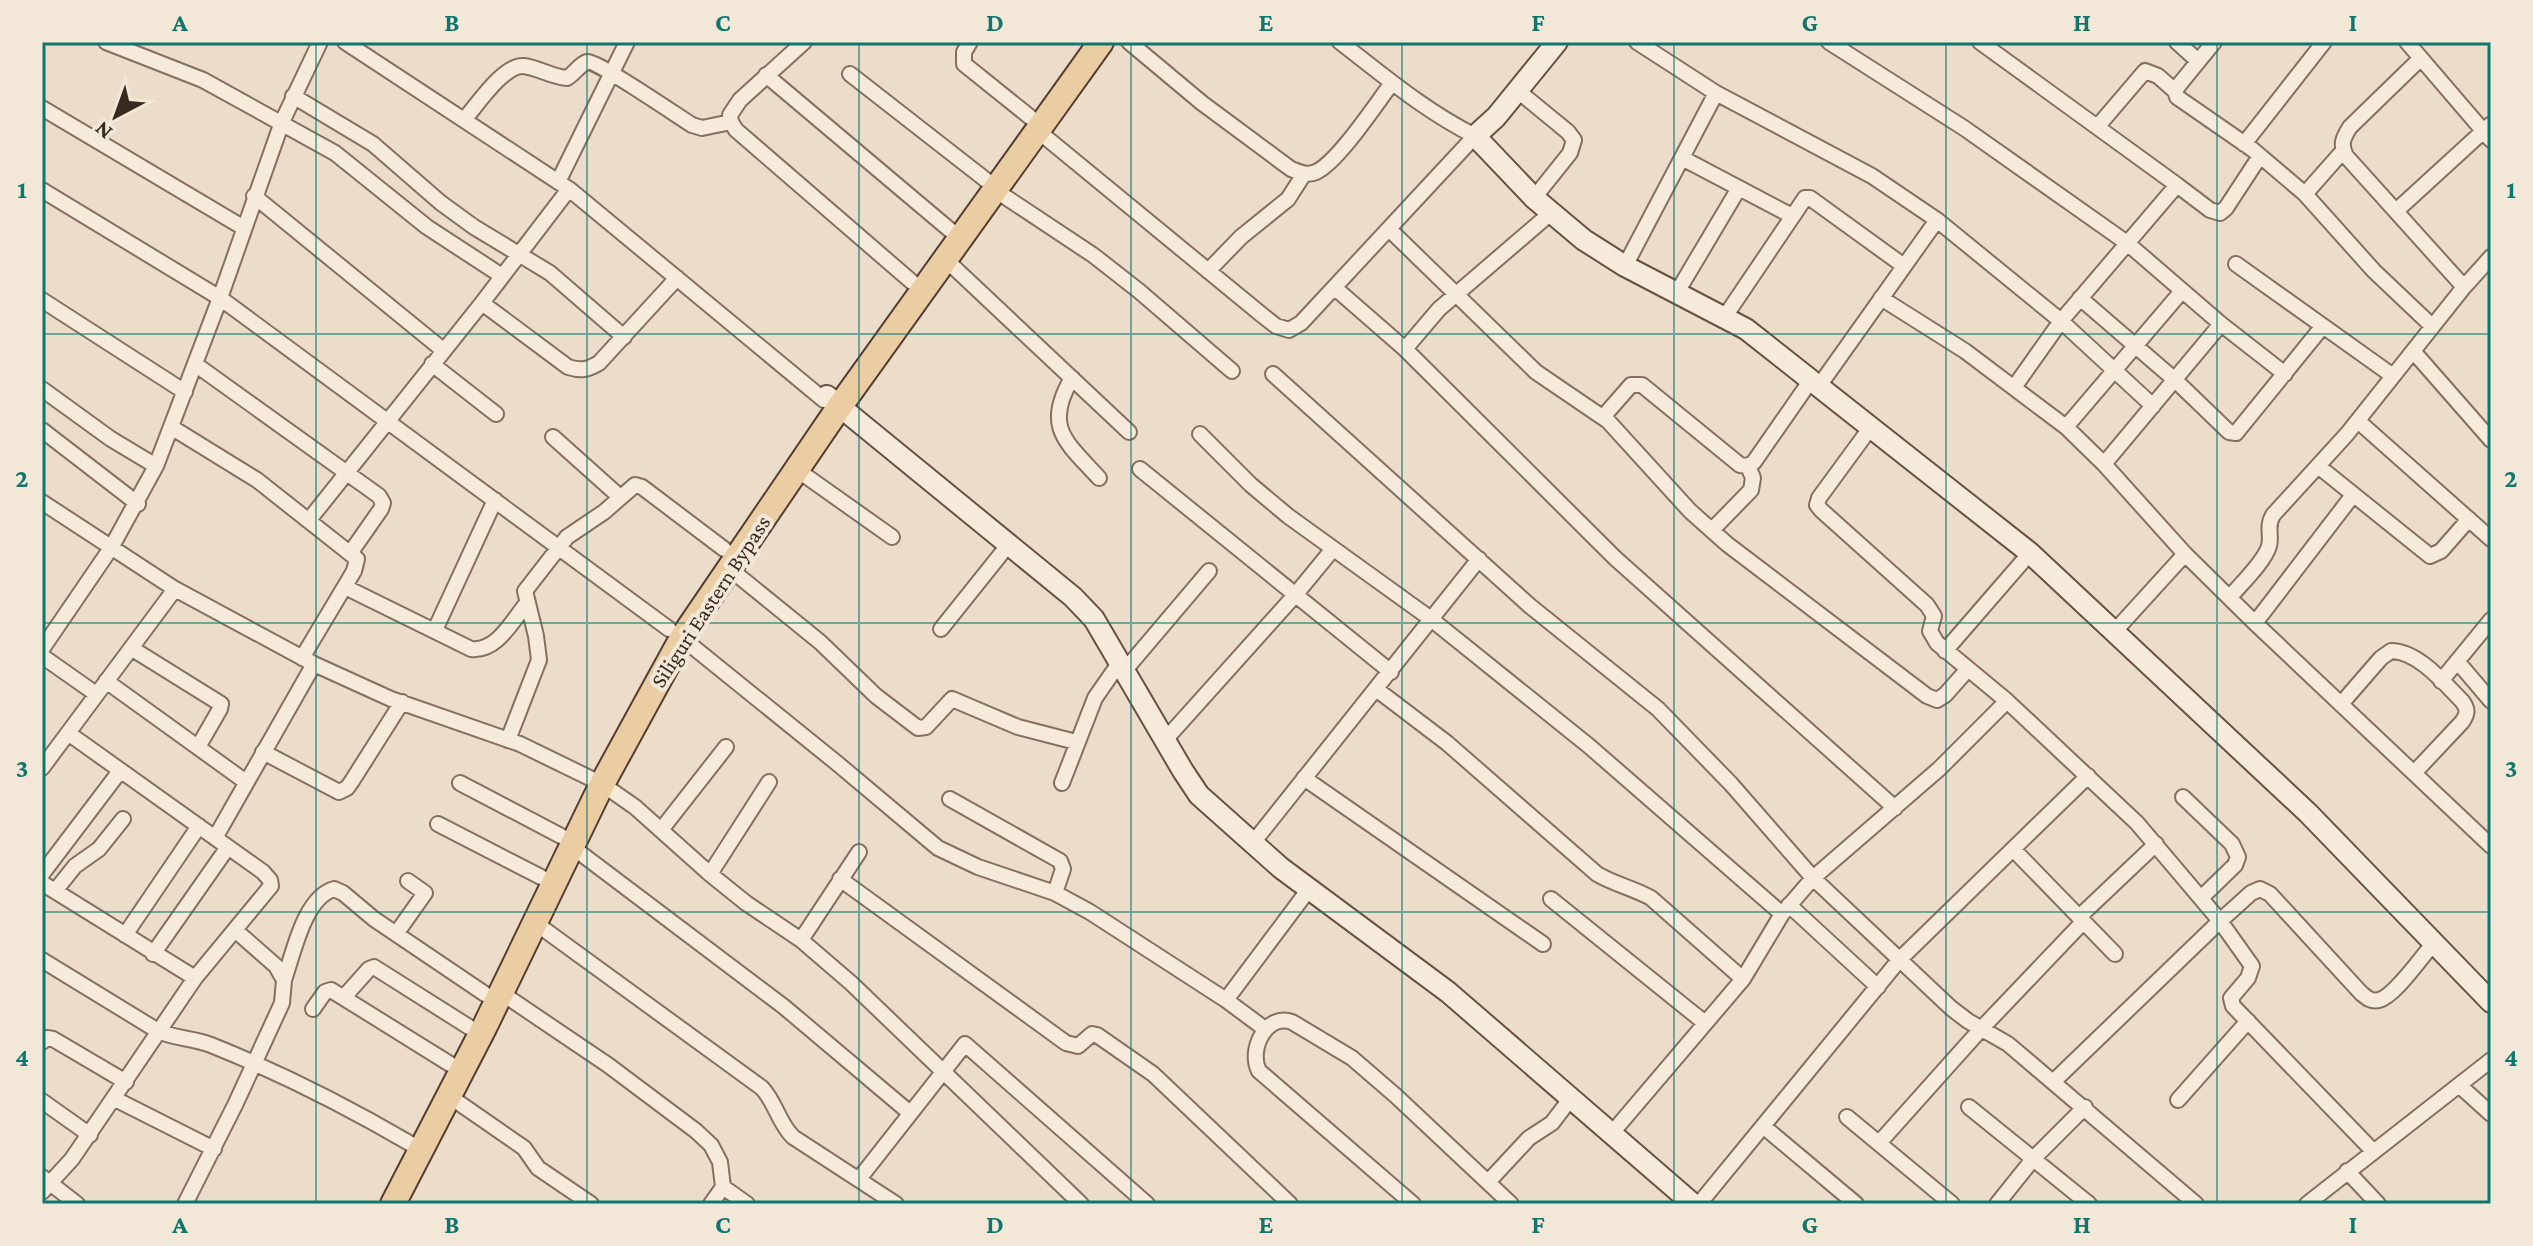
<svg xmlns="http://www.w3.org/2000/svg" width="2533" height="1246" font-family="'Crimson Pro',serif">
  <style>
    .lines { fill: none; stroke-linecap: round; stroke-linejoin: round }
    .street-casing { stroke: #866f5f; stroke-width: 18 }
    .secondary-casing { stroke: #685142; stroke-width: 24 }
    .primary-casing { stroke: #543e32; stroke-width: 28 }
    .street { stroke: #f6ebdb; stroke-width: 14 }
    .secondary { stroke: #f6ebdb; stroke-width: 20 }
    .primary { stroke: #ebcda4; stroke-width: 24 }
    .grid { fill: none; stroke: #0f766e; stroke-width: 2; stroke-opacity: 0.55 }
    .labels { text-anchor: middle; stroke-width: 8; stroke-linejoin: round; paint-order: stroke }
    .street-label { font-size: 22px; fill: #382921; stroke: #f3e8d8 }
    .neatline { fill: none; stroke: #0f766e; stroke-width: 3 }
    .grid-label { font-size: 26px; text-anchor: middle; font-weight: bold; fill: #0f766e }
  </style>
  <rect width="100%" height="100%" fill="#ebddc9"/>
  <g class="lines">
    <defs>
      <path id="street" d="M 106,42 L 203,80 L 335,153 L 427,227 L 502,276
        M 345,42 L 569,189 L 824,400
        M 804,42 L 740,100 L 730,115 L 731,122 L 736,130 L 912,282
        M 970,42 L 964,52 L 964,64 L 1030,117
        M 1129,42 L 1202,103 L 1291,169 C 1299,172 1307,176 1316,172 C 1338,162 1376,104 1392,83
        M 1637,42 L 1716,93 L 1872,176 L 1937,220 L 2061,321 L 2153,406
        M 1829,42 L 1964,128 L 2127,243 L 2221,324
        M 1980,42 L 2177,185 L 2061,321 L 2015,386
        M 2177,42 L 2198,61
        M 2214,42 L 2179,85 L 2175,91 L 2177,97 L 2252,149 L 2305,194 L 2374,271 L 2432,326
        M 2407,42 L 2491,140
        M 850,74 L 986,180
        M 766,75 L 950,230
        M 1518,91 L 1568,132 L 1574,140 L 1570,153 L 1534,198
        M 293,96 L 373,144 L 441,203 L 474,227 L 550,273 L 624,337
        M 42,108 L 244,228
        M 464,120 C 477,105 504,64 524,66 C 539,68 552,77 567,78 C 574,74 580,64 587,62 C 596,60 679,117 692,125 L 702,128 L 731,122
        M 2098,126 L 2145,71 L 2158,76 L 2175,91
        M 1038,131 L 1262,315 L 1276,326 L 1289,330 L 1301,323 L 1475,136 C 1425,111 1384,76 1340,42
        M 2244,144 L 2324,42
        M 1682,158 L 1792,216
        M 558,182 L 627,42
        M 2177,185 L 2210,210 L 2220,213 L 2226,208 L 2260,156
        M 42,190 L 220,298 L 669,629
        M 995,190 L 1093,255 L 1139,291 L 1232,371
        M 2305,194 L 2343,151
        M 254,196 L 443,350
        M 2396,211 L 2490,125
        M 1390,230 L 1536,372 L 1608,421 L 1690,511 L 1727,544 L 1927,696 L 1937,700 L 1945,695 L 1968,669
        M 945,259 L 1129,432
        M 2236,264 L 2393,376
        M 1625,266 L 1716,93
        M 1208,271 L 1241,237 L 1288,199 L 1304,174
        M 2464,287 L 2491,257
        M 1335,288 L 1405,349 L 1615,558 L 1895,808
        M 1676,294 L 1739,188
        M 1881,298 L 1965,351 L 2066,427 L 2104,464 L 2185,554 L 2255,623 L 2491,846
        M 2080,298 L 2175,380 L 2229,432 L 2236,433 L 2323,326
        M 42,300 L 185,392
        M 482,303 L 568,367 C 581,371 587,370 599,363 L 677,278
        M 1724,318 L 1805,198 L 1810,198 L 1904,266
        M 1405,349 L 1439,309 L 1552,212
        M 2413,351 L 2491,440
        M 195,364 L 379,496 L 383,503 L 381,509 L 351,552
        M 432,364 L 496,414
        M 1273,374 L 1530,606 L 1658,709 L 1731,784 L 1813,878 L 1951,1008 L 1968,1021 L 2008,1044 L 2196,1204
        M 1072,378 C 1043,427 1066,442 1099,478
        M 1819,386 L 1937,220
        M 42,389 L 111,439 L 156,466
        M 1603,417 L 1631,385 L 1642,385 L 1740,465 L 1748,466 L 1754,462 L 1811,380
        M 2358,421 L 2491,539
        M 171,427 L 257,480 L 357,559 L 354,571 L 302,658
        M 1871,427 L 1819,498 L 1817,505 L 1821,510 L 1927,605 L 1934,616 L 1930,631 L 1937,643 L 2007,701 L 2137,823 L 2220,921 L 2054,1081
        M 2066,427 L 2182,291
        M 42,430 L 138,504
        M 1200,434 L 1251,485 L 1288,516 L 1431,619 L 1589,746 L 1782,914
        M 553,437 L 620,497
        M 2104,464 L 2221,324 L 2285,374
        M 2318,466 L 2430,556 L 2441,551 L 2469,519
        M 796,469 L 892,537
        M 1140,469 L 1391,672
        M 42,502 L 175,589 L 314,664 L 391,699 L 520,744 L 602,784 L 635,807 L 710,874 L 746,903 L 801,940 L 851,983 L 1081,1204
        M 309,520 L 482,303 L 569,189
        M 1712,530 L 1751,490 L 1753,478 L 1748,466
        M 730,569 L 820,642 L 876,696 L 918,728 L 926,727 L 952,699 L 1018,727 L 1076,742
        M 345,587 L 471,649 C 497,652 512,621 527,603
        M 2230,597 C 2240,585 2265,561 2269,546 C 2272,534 2266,527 2273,515 L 2347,434 L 2464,287 L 2346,156 C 2340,144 2343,138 2350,127 L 2420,59
        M 2255,623 L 2353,495
        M 941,629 L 1009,544
        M 435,630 L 495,500
        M 2114,632 L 2185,554
        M 682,638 L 838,764 L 938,848 L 978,867 L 1055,893 L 1090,912 L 1226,1000 L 1265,1029
        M 131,648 L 221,704 L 220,709 L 198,747
        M 42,649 L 111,548 L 156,466 L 220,298 L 282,122 L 320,42
        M 1945,651 L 2030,553
        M 42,656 L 96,694
        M 2457,661 L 2491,701
        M 1125,670 L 1209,571
        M 106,681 L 246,782
        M 2441,681 L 2491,620
        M 1376,689 L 1447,743 L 1597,874 C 1616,885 1633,888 1651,898 L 1743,979
        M 2341,704 L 2381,658 L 2391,651 C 2418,651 2444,683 2462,701 C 2468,709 2468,713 2462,722 L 2414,773
        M 508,740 L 539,660 L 536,636 L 525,591 L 567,537 L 604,512 L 635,485 L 642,487 L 724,549
        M 1165,740 L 1296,594 L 1333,549
        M 263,752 L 339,792 L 347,788 L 352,781 L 402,702
        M 42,768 L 68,733
        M 1304,778 L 1543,944
        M 460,783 L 561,836
        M 1062,783 L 1095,698 L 1120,662
        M 2183,797 L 2232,844 L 2238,857 L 2235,865 L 2201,898
        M 950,799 L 1060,861 L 1063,869 L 1055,893
        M 438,824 L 541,877
        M 661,830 L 726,747
        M 215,838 L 314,664
        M 1252,844 L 1479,559
        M 571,846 L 783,1006 L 910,1113
        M 2013,849 L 2115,954
        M 42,874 L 120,771
        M 710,874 L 769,782
        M 840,879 L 1066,1043 L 1078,1046 L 1092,1034 L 1097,1035 L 1153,1074 L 1290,1204
        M 42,883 L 195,978
        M 55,891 L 75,866 L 99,849 L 123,819
        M 1551,899 L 1705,1023
        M 1789,905 L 1878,987
        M 2079,917 L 2156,844
        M 534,922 L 762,1088 C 776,1103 778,1122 793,1137 L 896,1204
        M 396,934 L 425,893 L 408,881
        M 125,935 L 199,826
        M 801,940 L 859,852
        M 153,954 L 228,847
        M 42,960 L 158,1031 C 177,1039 193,1038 211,1045 C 281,1073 346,1106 411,1144
        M 284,980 C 294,952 304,898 334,889 L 343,893 L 374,919 L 485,994
        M 500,992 L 608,1065 L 696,1131 L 711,1145 L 720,1162 L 723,1187 L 747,1204
        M 344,997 L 369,969 L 374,967 L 469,1027
        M 1226,1000 L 1309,889
        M 313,1009 L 325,992 L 331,990 L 450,1064
        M 42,1042 L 47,1038 L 53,1039 L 126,1082
        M 2460,1086 L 2491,1114
        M 449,1096 L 524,1148 L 538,1168 L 591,1204
        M 115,1099 L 214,1149
        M 2178,1100 L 2248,1021
        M 42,1101 L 90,1135
        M 1969,1107 L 2089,1204
        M 1847,1117 L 1952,1204
        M 1763,1126 L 1856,1204
        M 1612,1133 L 1743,979 L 1782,914 L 1813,878 L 1939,769 L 2007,701
        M 1879,1143 L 1981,1029 L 2083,922
        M 2373,1151 L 2233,1006 L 2231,998 L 2248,978 L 2252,966 L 2220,921 L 2251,893 L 2260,889 L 2270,894 L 2361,993 C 2367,998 2371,1002 2379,1000 C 2395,996 2422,956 2434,943
        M 2347,1171 L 2378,1204
        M 42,1177 L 50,1183 L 72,1159 L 195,978 L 271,886 L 270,880 L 263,872 L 68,733 L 175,589
        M 859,1179 L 965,1044 L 1147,1204
        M 1489,1181 L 1529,1138 L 1552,1123 L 1571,1098
        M 42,1192 L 50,1183 L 77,1204
        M 185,1204 L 235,1105 L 282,1003 L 284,980 L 276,966 L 235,930
        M 711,1204 L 723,1187
        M 1413,1204 L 1259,1071 C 1248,1050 1266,1013 1292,1022 L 1352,1058 L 1396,1096 L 1511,1204
        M 1699,1204 L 1900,959 L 2088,776
        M 1997,1204 L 2033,1159 L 2085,1107
        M 2307,1204 L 2491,1060"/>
      <path id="secondary" d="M 1557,42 L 1496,117 L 1475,136 L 1534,198 L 1584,240 L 1625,266 L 1746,329 L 2030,553 L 2308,813 L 2491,1002
        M 827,396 L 1073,597 L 1094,619 L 1183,771 L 1199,795 L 1281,868 L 1448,992 L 1693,1204"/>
      <path id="primary" d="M 393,1204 L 485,1026 L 602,784 L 682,638 L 840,406 L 1101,42"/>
    </defs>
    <use href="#street" class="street-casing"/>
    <use href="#secondary" class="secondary-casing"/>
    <use href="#primary" class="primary-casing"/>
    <use href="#street" class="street"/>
    <use href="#secondary" class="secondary"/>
    <use href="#primary" class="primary"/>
  </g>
  <path class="grid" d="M 316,42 L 316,1204M 587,42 L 587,1204M 859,42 L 859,1204M 1131,42 L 1131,1204M 1402,42 L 1402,1204M 1674,42 L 1674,1204M 1946,42 L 1946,1204M 2217,42 L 2217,1204M 42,334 L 2491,334M 42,623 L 2491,623M 42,912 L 2491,912"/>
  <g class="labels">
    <g class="street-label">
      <text transform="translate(710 601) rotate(-57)" y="8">Siliguri Eastern Bypass</text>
    </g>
  </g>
  <rect width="2533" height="1246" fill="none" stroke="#f3e8d8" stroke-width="88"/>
  <g transform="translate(116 116) rotate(221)" stroke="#f3e8d8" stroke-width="6" paint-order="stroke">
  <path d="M0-6L14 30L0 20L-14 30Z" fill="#382921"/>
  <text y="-12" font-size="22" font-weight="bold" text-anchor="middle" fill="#382921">N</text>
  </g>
  <rect x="44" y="44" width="2445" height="1158" class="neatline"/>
  <g class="grid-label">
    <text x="180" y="31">A</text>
    <text x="452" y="31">B</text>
    <text x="723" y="31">C</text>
    <text x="995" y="31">D</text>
    <text x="1266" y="31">E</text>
    <text x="1538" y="31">F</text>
    <text x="1810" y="31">G</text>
    <text x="2082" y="31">H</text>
    <text x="2353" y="31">I</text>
    <text x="22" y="198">1</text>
    <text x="2511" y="198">1</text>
    <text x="22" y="487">2</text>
    <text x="2511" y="487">2</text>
    <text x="22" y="777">3</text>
    <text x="2511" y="777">3</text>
    <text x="22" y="1066">4</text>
    <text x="2511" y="1066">4</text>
    <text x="180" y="1233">A</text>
    <text x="452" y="1233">B</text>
    <text x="723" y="1233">C</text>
    <text x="995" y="1233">D</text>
    <text x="1266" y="1233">E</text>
    <text x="1538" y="1233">F</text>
    <text x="1810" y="1233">G</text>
    <text x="2082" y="1233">H</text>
    <text x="2353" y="1233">I</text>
  </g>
</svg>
